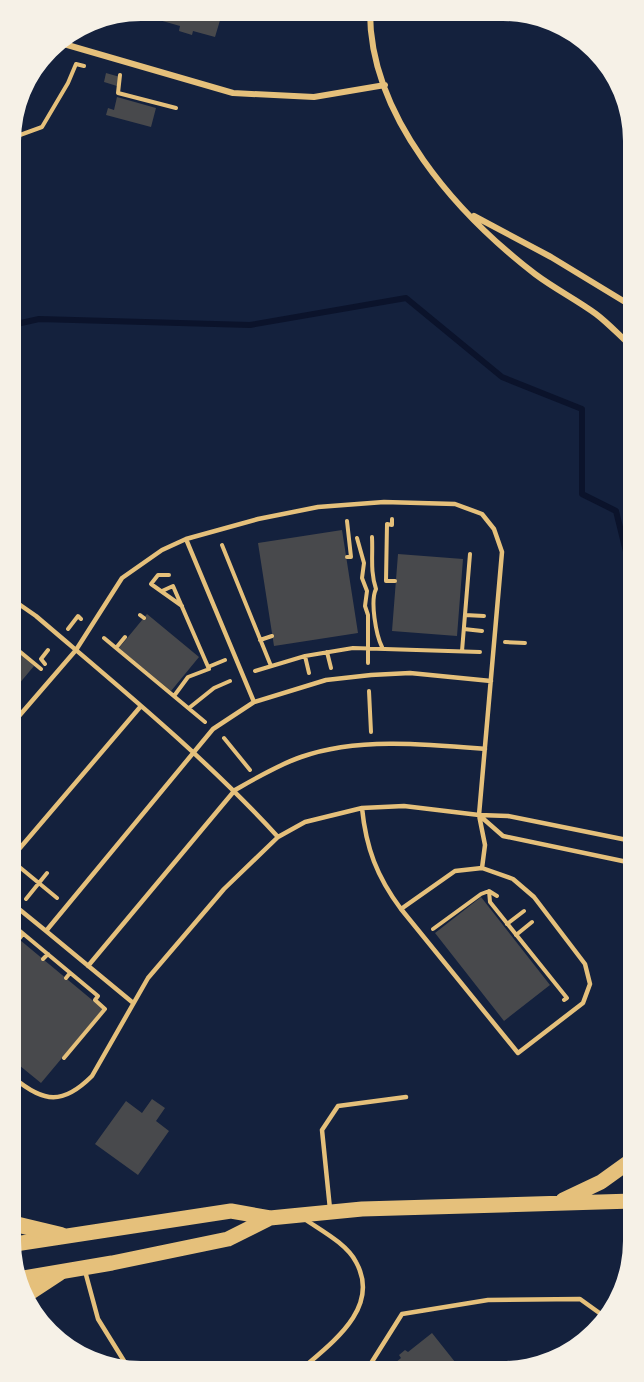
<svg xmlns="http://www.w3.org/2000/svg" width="644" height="1382" font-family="Overpass,sans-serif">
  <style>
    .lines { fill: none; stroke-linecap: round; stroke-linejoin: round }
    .stream { stroke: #0b132b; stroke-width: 6 }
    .building { fill: #48494c }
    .path { stroke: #e5c07b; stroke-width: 4 }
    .service { stroke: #e5c07b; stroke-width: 4.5 }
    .minor { stroke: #e5c07b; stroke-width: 6 }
    .primary { stroke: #e5c07b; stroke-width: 15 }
    .trunk { stroke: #e5c07b; stroke-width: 16 }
  </style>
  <rect width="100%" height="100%" fill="#14213d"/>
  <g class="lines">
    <path class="stream" d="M 12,325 L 39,319 L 250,325 L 406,298 L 502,377 L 582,409 L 582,494 L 616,511 L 631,572"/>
  </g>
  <path class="building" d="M 141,11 L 227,11 L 225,18 L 221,17 L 215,37 L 193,31 L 192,35 L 179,31 L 180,26 L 131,12 Z
    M 106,73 L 120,77 L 117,86 L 104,82 Z
    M 117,97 L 156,108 L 151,127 L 106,115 L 108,108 L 114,110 Z
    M 342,530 L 358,633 L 274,646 L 258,543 Z
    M 398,554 L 463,559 L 457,636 L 392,631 Z
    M 147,614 L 199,657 L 171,691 L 119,648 Z
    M 13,648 L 34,666 L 13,691 Z
    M 481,897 L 550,985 L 504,1021 L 435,933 Z
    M 14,935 L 103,1009 L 41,1083 L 14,1061 Z
    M 152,1099 L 165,1108 L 156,1121 L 169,1131 L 138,1175 L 95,1144 L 126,1101 L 142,1113 Z
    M 432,1333 L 459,1367 L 389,1368 L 401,1358 L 399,1355 L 405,1350 L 408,1352 Z"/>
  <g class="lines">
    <path class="path" d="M 120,75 L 118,93 L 176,108
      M 12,131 L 20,135 L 42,127 L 68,83 L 76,64 L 84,66
      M 392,519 L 392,525 L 387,524 L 386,581 L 395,581
      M 372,537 C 373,556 370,571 376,589 C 370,601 376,635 382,647
      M 357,538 L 364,563 L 362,578 L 367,591 L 365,606 L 368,615 L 368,663
      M 222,545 L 271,666
      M 347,557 L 351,557 L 347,521
      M 169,575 L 158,575 L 151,584 L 182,606
      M 162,591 L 173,586 L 209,669 L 188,677 L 174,696
      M 140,615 L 144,618
      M 465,615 L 484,616
      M 68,629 L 78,616 L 81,619
      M 464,629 L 482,631
      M 104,638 L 205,722
      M 260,640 L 272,636
      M 505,642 L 525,643
      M 13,646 L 41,669
      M 116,648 L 125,637
      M 462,651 L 470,554
      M 327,652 L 331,668
      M 305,656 L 309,673
      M 45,664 L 41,659 L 48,650
      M 208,667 L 225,660
      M 255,671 L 305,656 L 353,648 L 480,652
      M 369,691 L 371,732
      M 189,708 L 214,688 L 230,681
      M 224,738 L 250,770
      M 14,767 L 17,770 L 14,774
      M 17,865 L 57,898
      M 489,891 L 490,902 L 567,998 L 564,1000
      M 26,899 L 47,873
      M 507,924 L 524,911
      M 14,926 L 98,996 L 95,1000 L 105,1009 L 64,1058
      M 433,929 L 481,894 L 489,891 L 497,896
      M 516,935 L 532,922
      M 19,939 L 23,934
      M 43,959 L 48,954
      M 66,978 L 70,973"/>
    <path class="service" d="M 186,539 L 254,702
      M 13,600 L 36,616 C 119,687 204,756 278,837
      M 13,723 L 76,650 L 122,578 L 162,550 L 186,539 L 258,519 L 318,507 L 384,502 L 455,504 L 482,514 L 494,529 L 502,552 L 479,815 L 485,845 L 482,868
      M 362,808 C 366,848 377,877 401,909
      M 479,815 L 503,836 L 632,863
      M 14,855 L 141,706
      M 482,868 L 513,879 L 534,897 L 585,964 L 590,984 L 583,1003 L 518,1053 L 401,909 L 455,871 Z
      M 14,905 L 46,931
      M 88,966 L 235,790 C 256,778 278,765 301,757 C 356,737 428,744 485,749
      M 132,1002 L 46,931 L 213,729 L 254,702 L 326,680 L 371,675 L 410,673 L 491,681
      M 14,1078 C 44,1103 63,1105 92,1076 L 148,978 L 224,889 L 278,837 L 305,822 L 362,808 L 404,806 L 479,815 L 508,816 L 632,841
      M 330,1209 L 322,1130 L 338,1106 L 406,1097
      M 303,1218 C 320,1230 346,1243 356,1262 C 381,1307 333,1342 303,1368
      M 85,1271 L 98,1319 L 129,1369
      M 368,1368 L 402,1314 L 488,1300 L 580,1299 L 605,1317"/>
    <path class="minor" d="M 370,12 C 370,117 457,214 535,274 C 555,289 577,300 596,314 C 608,323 619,335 630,345
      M 57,42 L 233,93 L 314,97 L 385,85
      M 474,216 L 551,257 L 630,305"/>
    <path class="primary" d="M 563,1200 L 601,1182 L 633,1159
      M 15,1244 L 231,1211 L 270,1218 L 362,1209 L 633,1201
      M 18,1279 L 112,1263 L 228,1239 L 270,1218"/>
    <path class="trunk" d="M 15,1224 L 61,1235
      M 27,1294 L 59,1273"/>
  </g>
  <path d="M0 0H644V1382H0ZM141 21H503A120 120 0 0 1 623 141V1241A120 120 0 0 1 503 1361H141A120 120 0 0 1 21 1241V141A120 120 0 0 1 141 21Z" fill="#f6f1e7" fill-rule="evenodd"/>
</svg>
